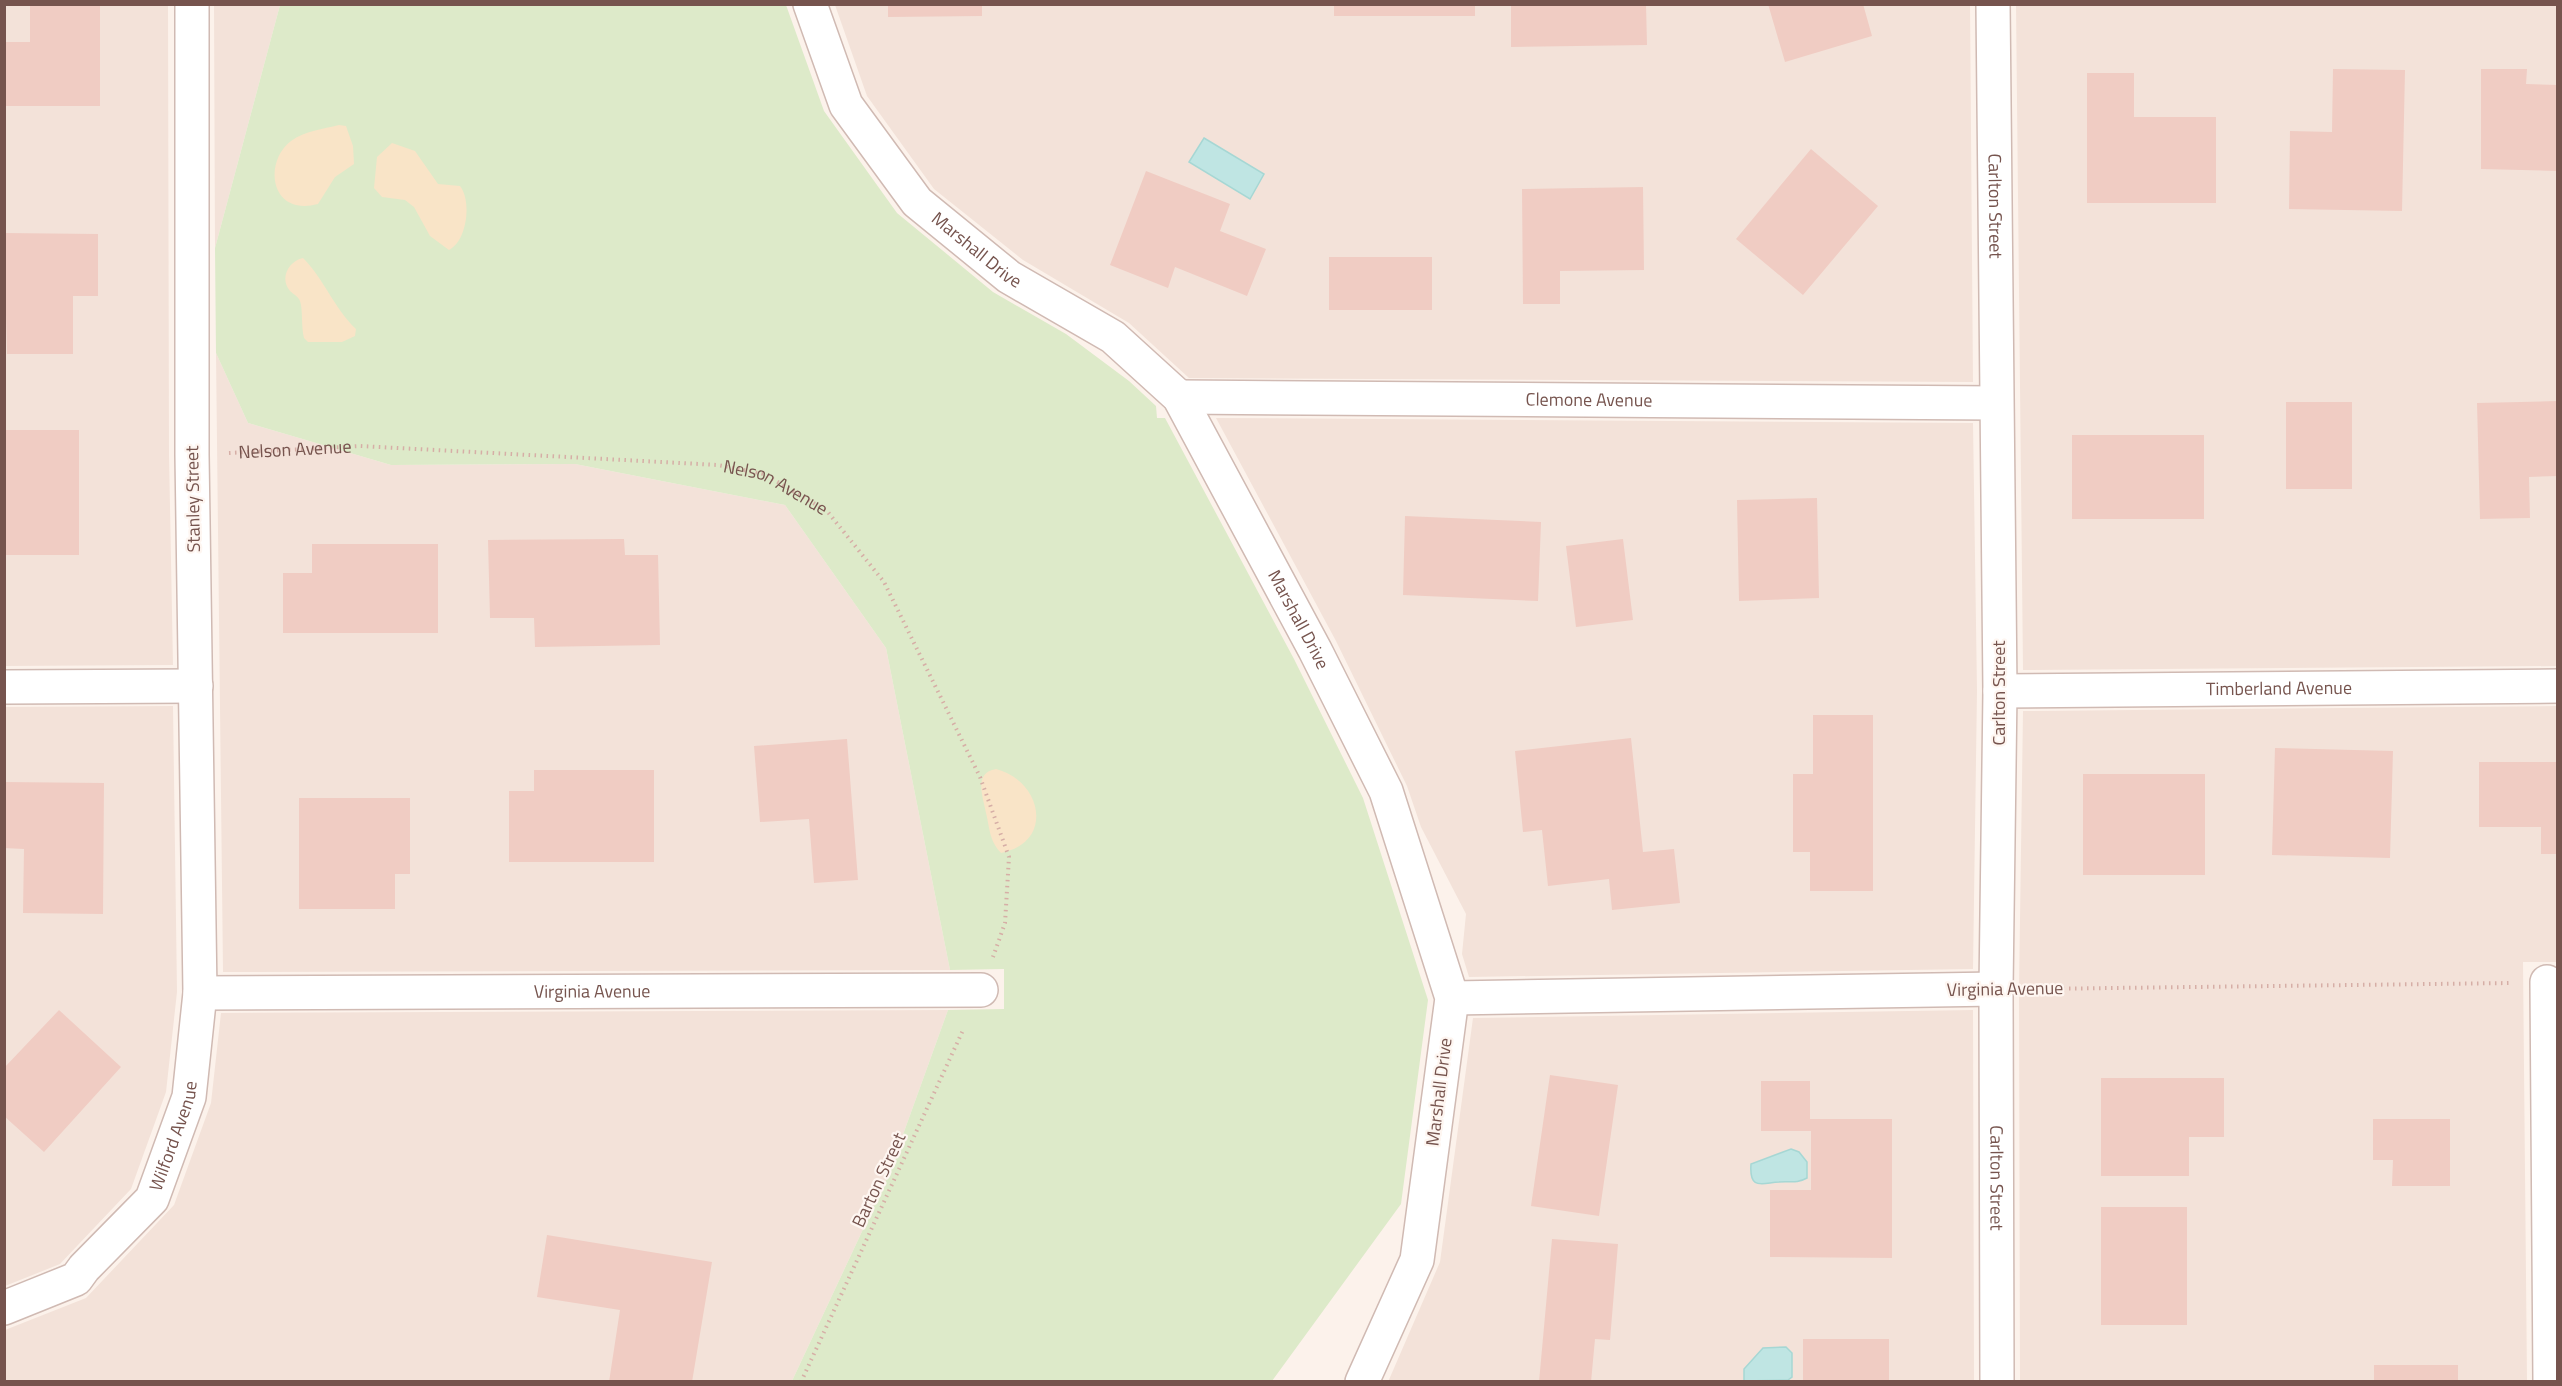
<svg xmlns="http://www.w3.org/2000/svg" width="2562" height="1386" font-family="'Titillium Web',sans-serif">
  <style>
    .residential { fill: #f3e2d9 }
    .green { fill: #ddeac9 }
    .sand { fill: #f9e4c7 }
    .water { fill: #bfe5e3; stroke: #a6d7d4; stroke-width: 1.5 }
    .building { fill: #f0ccc3 }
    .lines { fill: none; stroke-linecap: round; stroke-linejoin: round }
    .minor-casing { stroke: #d0bab3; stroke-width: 36 }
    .path { stroke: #d6aea6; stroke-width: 4; stroke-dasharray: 1.5 4.5; stroke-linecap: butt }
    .minor { stroke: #fff; stroke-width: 33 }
    .labels { text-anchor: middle; stroke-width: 4.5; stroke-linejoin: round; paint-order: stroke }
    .street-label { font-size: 18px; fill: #76544e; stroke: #fef6f1 }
  </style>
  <rect width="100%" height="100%" fill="#fcf2eb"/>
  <path class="residential" d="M 4,5 L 168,5 L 169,455 L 173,665 L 5,666 Z
    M 214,5 L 280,5 L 215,248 Z
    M 835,5 L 1970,5 L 1973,382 L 1189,378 L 1129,323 L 1023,260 L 934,189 L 867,96 Z
    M 2016,5 L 2557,5 L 2557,666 L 2023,670 Z
    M 216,353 L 248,423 L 391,465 L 575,464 L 785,505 L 886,648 L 950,970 L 223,972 Z
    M 1216,418 L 1973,423 L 1977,691 L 1973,969 L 1469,977 L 1462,954 L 1466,914 L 1421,827 L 1407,786 L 1336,641 Z
    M 173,706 L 177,992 L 166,1092 L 131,1189 L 60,1264 L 5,1286 L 5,707 Z
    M 2557,706 L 2557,962 L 2523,962 L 2527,1381 L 2020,1382 L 2019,989 L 2023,711 Z
    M 948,1010 L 888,1176 L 792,1381 L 5,1382 L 5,1330 L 86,1298 L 174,1205 L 211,1103 L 221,1013 Z
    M 1973,1010 L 1974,1381 L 1388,1382 L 1440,1262 L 1473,1018 Z"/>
  <path class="green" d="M 280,5 L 786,5 L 824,111 L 897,213 L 993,292 L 1066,334 L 1129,381 L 1156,406 L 1157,418 L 1165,418 L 1294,659 L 1363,798 L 1428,1000 L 1401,1204 L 1272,1381 L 792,1381 L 888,1176 L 948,1010 L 1004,1009 L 1004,969 L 950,970 L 886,648 L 785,505 L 575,464 L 391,465 L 248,423 L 216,353 L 215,248 Z"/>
  <path class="sand" d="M 339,125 L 346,126 L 353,146 L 354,164 L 335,177 L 318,204 C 270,217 263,162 291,141 C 305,131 323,129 339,125 Z
    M 392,143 L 415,151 L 438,184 L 460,186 C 472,201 467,241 449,250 L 430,236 L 414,207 L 405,200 L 382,197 L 374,188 L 377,157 Z
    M 303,258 C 324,279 334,308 356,329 L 355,336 L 342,342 L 308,342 L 304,338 C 301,327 303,309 300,301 C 298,296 293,294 290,291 C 279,278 289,261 303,258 Z
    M 996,769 C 1042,781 1055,842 1001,853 C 989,840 990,829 986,813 C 983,796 973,773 996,769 Z"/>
  <path class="water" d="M 1204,138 L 1264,174 L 1250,199 L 1189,162 Z
    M 1791,1149 L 1799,1152 L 1807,1162 L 1807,1178 C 1796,1184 1791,1181 1779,1182 C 1762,1183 1749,1191 1751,1164 Z
    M 1786,1347 L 1792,1353 L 1792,1377 L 1788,1380 L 1744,1381 L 1744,1369 L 1763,1348 Z"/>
  <path class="building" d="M 30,4 L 100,4 L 100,106 L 4,106 L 4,42 L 30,42 Z
    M 888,4 L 982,4 L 982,16 L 888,17 Z
    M 1334,4 L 1475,4 L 1475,16 L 1334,16 Z
    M 1511,4 L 1646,4 L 1647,45 L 1511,47 Z
    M 1768,4 L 1863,4 L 1872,36 L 1785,62 Z
    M 2333,69 L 2405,70 L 2402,211 L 2289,209 L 2290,131 L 2332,132 Z
    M 2481,69 L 2527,69 L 2526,84 L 2558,85 L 2558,171 L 2481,169 Z
    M 2087,73 L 2134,73 L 2134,117 L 2216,117 L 2216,203 L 2087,203 Z
    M 1811,149 L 1878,206 L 1803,295 L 1736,239 Z
    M 1146,171 L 1230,204 L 1220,231 L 1266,249 L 1247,296 L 1175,267 L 1168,288 L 1110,265 Z
    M 1643,187 L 1644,270 L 1560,271 L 1560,304 L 1523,304 L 1522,189 Z
    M 4,233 L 98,234 L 98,296 L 73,296 L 73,354 L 7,354 Z
    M 1329,257 L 1432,257 L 1432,310 L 1329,310 Z
    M 2558,401 L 2558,476 L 2529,477 L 2530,518 L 2480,519 L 2477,403 Z
    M 2286,402 L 2352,402 L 2352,489 L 2286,489 Z
    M 4,430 L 79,430 L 79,555 L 4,555 Z
    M 2072,435 L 2204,435 L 2204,519 L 2072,519 Z
    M 1817,498 L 1819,598 L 1739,601 L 1737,500 Z
    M 1405,516 L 1541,522 L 1538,601 L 1403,595 Z
    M 624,539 L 625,555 L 658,555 L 660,645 L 535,647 L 534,618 L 490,618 L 488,540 Z
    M 1623,539 L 1633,620 L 1576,627 L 1566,546 Z
    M 312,544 L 438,544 L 438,633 L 283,633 L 283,573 L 312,573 Z
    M 1813,715 L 1873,715 L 1873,891 L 1810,891 L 1810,852 L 1793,852 L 1793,774 L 1813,774 Z
    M 1631,738 L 1643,852 L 1674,849 L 1680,903 L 1612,910 L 1609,879 L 1548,886 L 1542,830 L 1523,832 L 1515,751 Z
    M 847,739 L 858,880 L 814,883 L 809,819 L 760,822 L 754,746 Z
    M 2275,748 L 2393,751 L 2390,858 L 2272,855 Z
    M 2479,762 L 2558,762 L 2558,854 L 2541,854 L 2541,827 L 2479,827 Z
    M 534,770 L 654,770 L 654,862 L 509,862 L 509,791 L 534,791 Z
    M 2083,774 L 2205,774 L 2205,875 L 2083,875 Z
    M 4,782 L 104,783 L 103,914 L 23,913 L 24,849 L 4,848 Z
    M 299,798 L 410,798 L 410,874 L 395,874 L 395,909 L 299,909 Z
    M 59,1010 L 121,1067 L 44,1152 L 4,1116 L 4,1068 Z
    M 1550,1075 L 1618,1085 L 1599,1216 L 1531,1206 Z
    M 2101,1078 L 2224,1078 L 2224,1137 L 2189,1137 L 2189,1176 L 2101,1176 Z
    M 1761,1081 L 1810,1081 L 1810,1119 L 1892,1119 L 1892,1258 L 1770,1257 L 1770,1190 L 1811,1190 L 1811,1131 L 1761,1131 Z
    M 2373,1119 L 2450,1119 L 2450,1186 L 2392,1186 L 2393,1160 L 2373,1160 Z
    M 2101,1207 L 2187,1207 L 2187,1325 L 2101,1325 Z
    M 547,1235 L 712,1262 L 692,1382 L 609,1382 L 620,1310 L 537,1297 Z
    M 1552,1239 L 1618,1244 L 1610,1340 L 1595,1339 L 1591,1382 L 1539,1382 Z
    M 1803,1339 L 1889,1339 L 1889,1382 L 1803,1382 Z
    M 2374,1365 L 2458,1365 L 2458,1382 L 2374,1382 Z"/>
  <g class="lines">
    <defs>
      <g id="minor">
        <path id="s2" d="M 810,4 L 846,105 L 917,202 L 1009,277 L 1113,337 L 1179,397 L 1315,650 L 1386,791 L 1452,998 L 1417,1260 L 1362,1382"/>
        <path id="s3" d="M 1993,4 L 2000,691 L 1996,989 L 1997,1382"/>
        <path id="s4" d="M 1179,397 L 1996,403"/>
        <path d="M 4,687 L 196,686"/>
        <path id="s5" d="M 2000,691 L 2558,686"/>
        <path d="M 2547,982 L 2550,1382"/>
        <path id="s6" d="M 200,993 L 981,990"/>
        <path d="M 1452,998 L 1996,989"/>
        <path id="s7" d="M 4,1308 L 76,1279 L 84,1268 L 152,1199 L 189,1097 L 200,993 L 192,455 L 192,4"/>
      </g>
    </defs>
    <use href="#minor" class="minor-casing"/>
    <g class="path">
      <path id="s1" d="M 229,453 L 360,446 L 718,465 L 764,474 L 827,511 L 884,582 L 980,777 L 1009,857 L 1005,923 L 993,957"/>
      <path d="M 2033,989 L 2512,983"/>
      <path d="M 801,1382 L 964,1028"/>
    </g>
    <use href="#minor" class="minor"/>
  </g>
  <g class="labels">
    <g class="street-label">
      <text dy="6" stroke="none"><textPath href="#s3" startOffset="202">Carlton Street</textPath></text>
      <text dy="6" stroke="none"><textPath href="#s2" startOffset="304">Marshall Drive</textPath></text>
      <text dy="6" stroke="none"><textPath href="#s4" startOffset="410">Clemone Avenue</textPath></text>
      <text dy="6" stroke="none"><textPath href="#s1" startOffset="66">Nelson Avenue</textPath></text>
      <text dy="6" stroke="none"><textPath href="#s1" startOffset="552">Nelson Avenue</textPath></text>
      <text transform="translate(193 499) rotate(-91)" y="6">Stanley Street</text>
      <text dy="6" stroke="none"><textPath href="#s2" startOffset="808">Marshall Drive</textPath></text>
      <text dy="6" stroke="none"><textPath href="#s5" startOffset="279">Timberland Avenue</textPath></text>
      <text transform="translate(1999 693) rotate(-90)" y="6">Carlton Street</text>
      <text transform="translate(2005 989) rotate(-1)" y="6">Virginia Avenue</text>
      <text dy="6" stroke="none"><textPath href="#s6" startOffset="392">Virginia Avenue</textPath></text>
      <text transform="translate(1439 1092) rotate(-83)" y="6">Marshall Drive</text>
      <text dy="6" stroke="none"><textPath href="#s7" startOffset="255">Wilford Avenue</textPath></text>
      <text dy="6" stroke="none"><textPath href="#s3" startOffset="1174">Carlton Street</textPath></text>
      <text transform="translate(879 1180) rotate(-65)" y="6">Barton Street</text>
    </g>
  </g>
  <rect width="2562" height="1386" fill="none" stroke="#76544e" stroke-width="12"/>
</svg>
